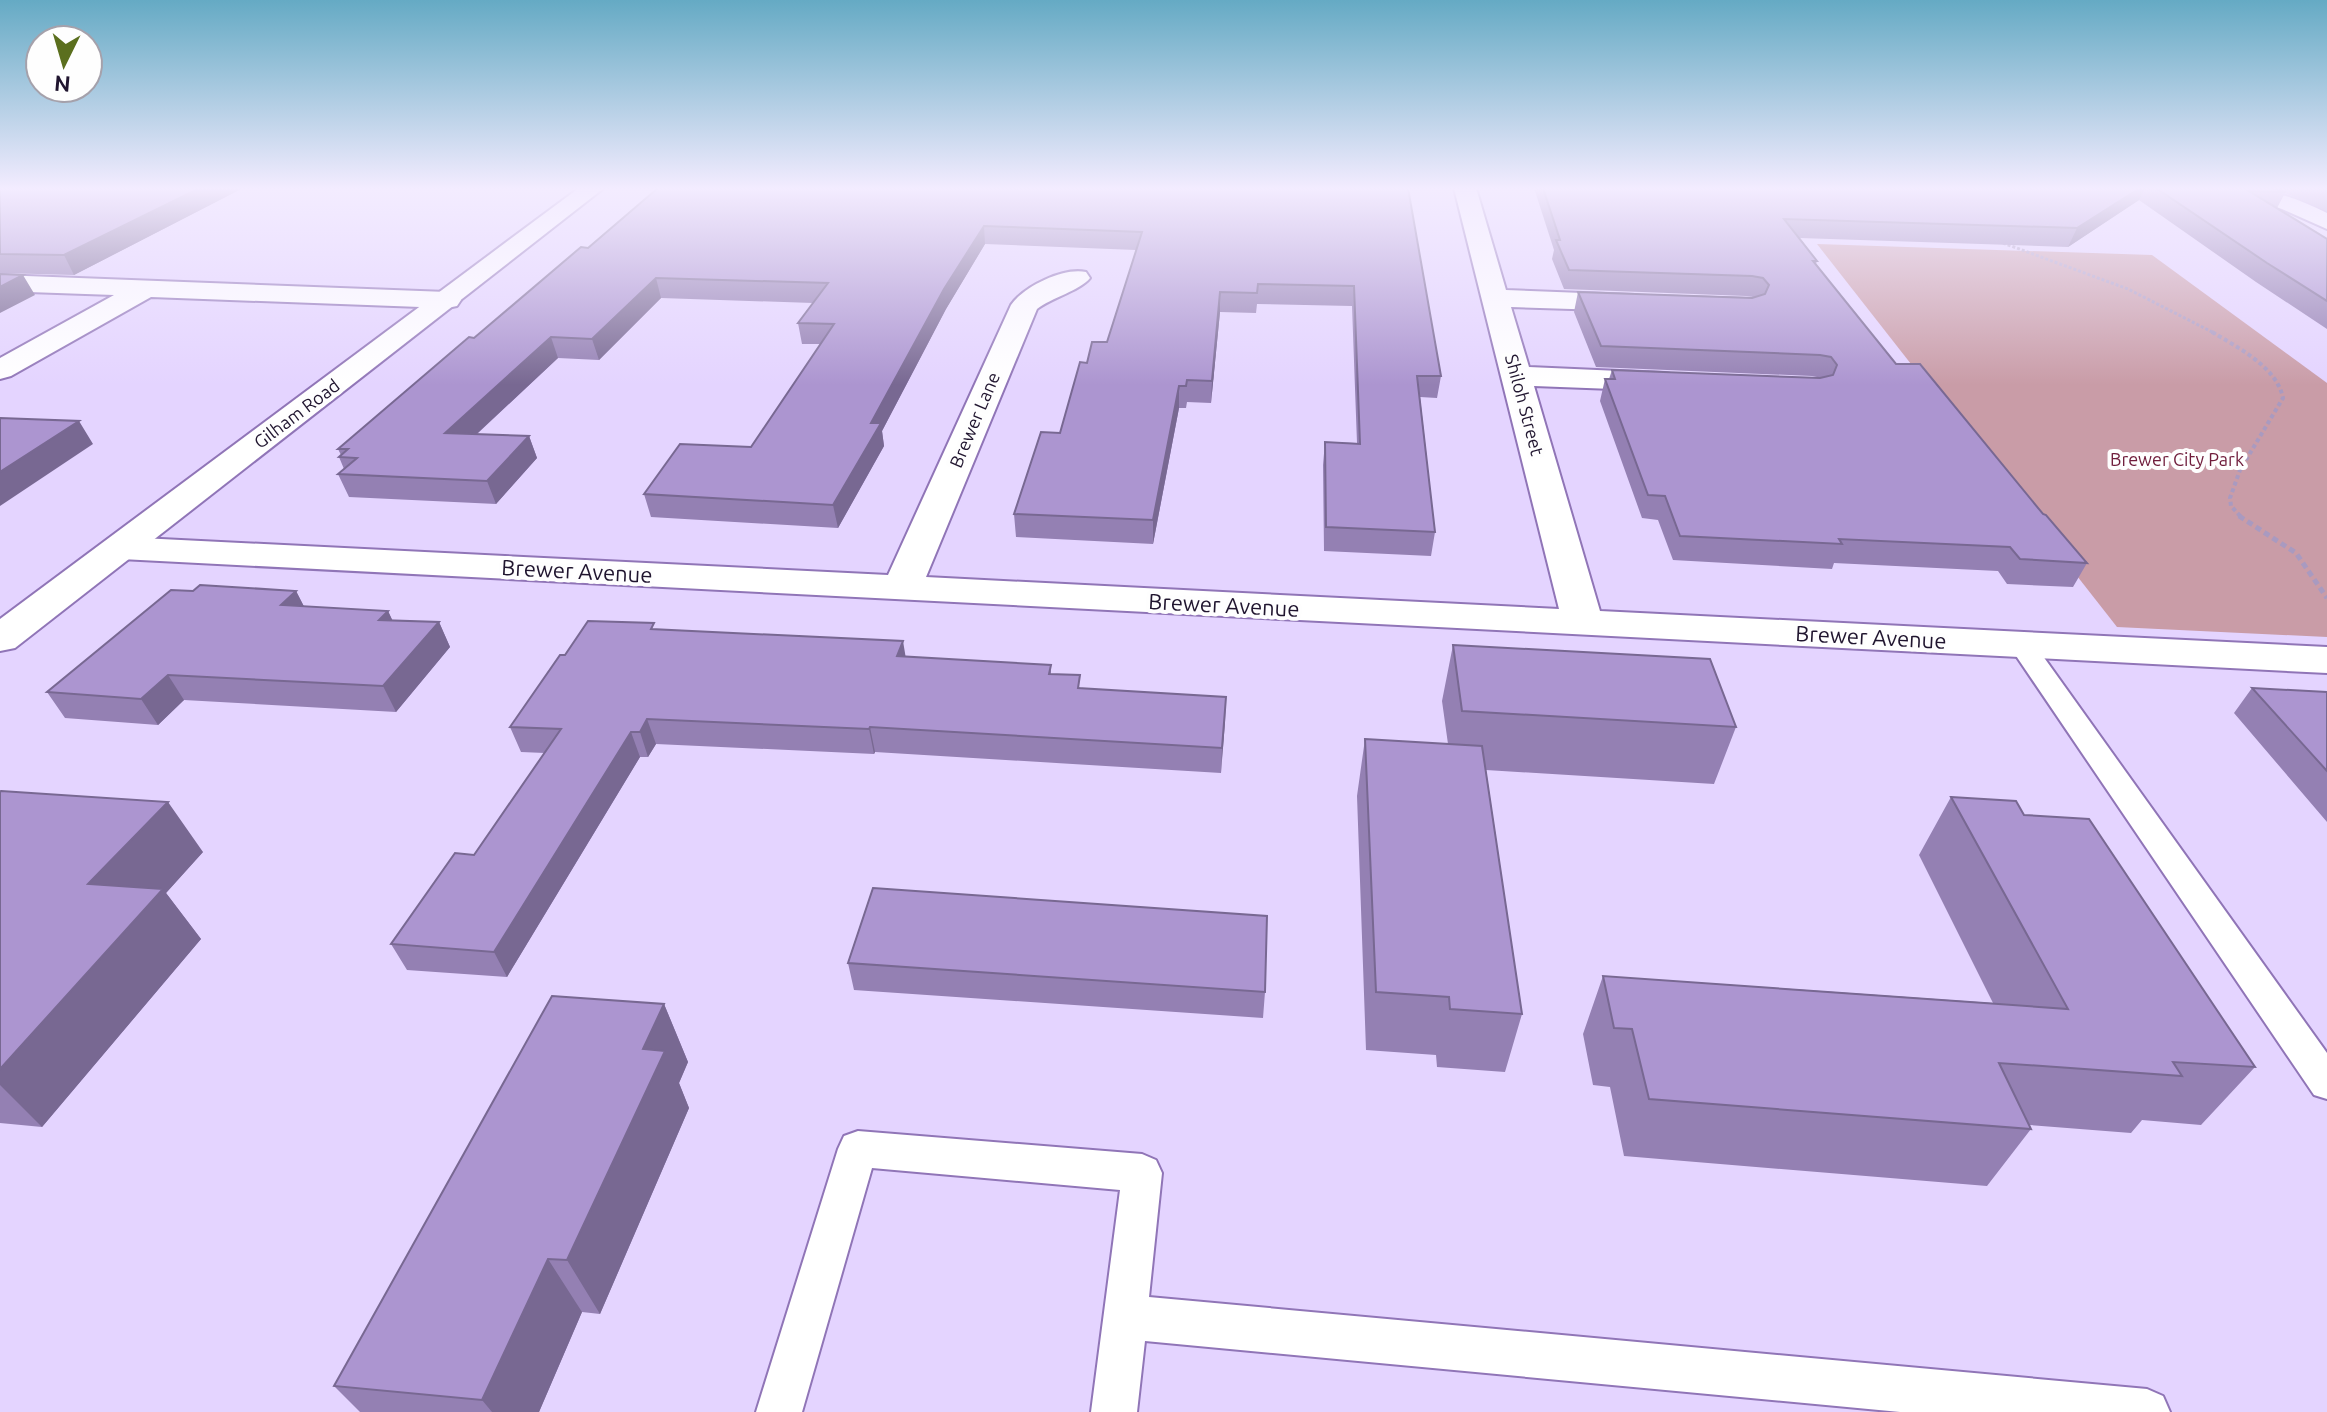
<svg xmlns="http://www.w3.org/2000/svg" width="2327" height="1412" font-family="Ubuntu,sans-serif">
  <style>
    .green { fill: #c99ca7 }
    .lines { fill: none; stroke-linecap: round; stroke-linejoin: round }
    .service-casing { stroke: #9075b7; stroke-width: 4 }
    .minor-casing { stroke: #9075b7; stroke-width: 4 }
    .tertiary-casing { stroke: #9075b7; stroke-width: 4 }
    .path-far2 { stroke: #a99ac0; stroke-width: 3; stroke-dasharray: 3 2; stroke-linecap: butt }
    .path-far1 { stroke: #a99ac0; stroke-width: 4; stroke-dasharray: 4 3; stroke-linecap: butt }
    .path { stroke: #a99ac0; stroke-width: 5; stroke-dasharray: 6 4; stroke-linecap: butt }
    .service { fill: #fff; fill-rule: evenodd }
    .minor { fill: #fff; fill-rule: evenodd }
    .tertiary { fill: #fff; fill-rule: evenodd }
    .wall { fill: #9480b3 }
    .shaded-wall { fill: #786892 }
    .building { fill: #ac95d0; stroke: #786892; stroke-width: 2 }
    .labels { text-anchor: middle; stroke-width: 8; stroke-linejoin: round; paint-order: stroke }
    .far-street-label { font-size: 18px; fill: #20152f; stroke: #fefefe }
    .far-park-label { font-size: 18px; fill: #6f1c3b; stroke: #fefefe }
    .street-label { font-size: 22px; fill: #20152f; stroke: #fefefe }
  </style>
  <rect width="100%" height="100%" fill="#e4d4ff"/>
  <path class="green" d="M 1817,244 L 2152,255 L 2327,383 L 2327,637 L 2117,627 Z"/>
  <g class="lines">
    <defs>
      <path id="service" d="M 2021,636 L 2030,638 L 2327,1053 L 2327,1099 L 2314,1095 L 2008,644 L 2012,638 Z
        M 858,1131 L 1142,1154 L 1156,1160 L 1162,1173 L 1149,1297 L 2147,1389 L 2163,1396 L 2170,1412 L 1900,1412 L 1145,1341 L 1137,1412 L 1091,1412 L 1120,1190 L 872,1168 L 802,1412 L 756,1412 L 838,1149 L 844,1136 Z"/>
      <path id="minor" d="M 1454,188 L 1476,188 L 1506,290 L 1635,295 L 1645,297 L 1649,303 L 1645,309 L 1635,311 L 1511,307 L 1529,367 L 1665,373 L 1676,375 L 1680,382 L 1676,389 L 1665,391 L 1534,386 L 1600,611 L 2327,647 L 2327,673 L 121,559 L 108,556 L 102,548 L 108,540 L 121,537 L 888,575 L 1011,305 C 1024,286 1064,267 1086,272 L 1090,278 C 1081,290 1051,298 1037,309 L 926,577 L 1559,609 Z
        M 2229,188 C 2268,188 2292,196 2327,213 L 2327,229 L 2282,209 L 2232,193 Z
        M 0,275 L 447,292 L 457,294 L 461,300 L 457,306 L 447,308 L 151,297 L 11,376 L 0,379 L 0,358 L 114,295 L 0,291 Z"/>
      <path id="tertiary" d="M 579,188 L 604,188 L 15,648 L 0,651 L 0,619 Z"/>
    </defs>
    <use href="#service" class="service-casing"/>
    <use href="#minor" class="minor-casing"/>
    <use href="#tertiary" class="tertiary-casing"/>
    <path class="path-far2" d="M 2003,243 L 2128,289 L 2216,334"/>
    <path class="path-far1" d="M 2212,332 C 2237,347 2277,367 2283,398 L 2240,470 L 2230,498 L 2231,506 L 2242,518"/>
    <path class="path" d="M 2239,516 L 2296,553 L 2327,598"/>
    <use href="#service" class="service"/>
    <use href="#minor" class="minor"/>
    <use href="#tertiary" class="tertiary"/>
  </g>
  <path class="wall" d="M 0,188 L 243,188 L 74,275 L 0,273 Z
    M 1408,188 L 1441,376 L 1437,398 L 1420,397 L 1435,532 L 1431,556 L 1324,551 L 1323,465 L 1325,442 L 1357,443 L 1352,306 L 1257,304 L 1256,313 L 1220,312 L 1211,403 L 1187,402 L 1186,408 L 1179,408 L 1153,544 L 1016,537 L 1014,514 L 1060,433 L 1087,363 L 1107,342 L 1136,250 L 985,244 L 946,309 L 882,431 L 884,446 L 838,528 L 651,517 L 644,494 L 751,447 L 821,344 L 802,344 L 798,323 L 813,303 L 661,298 L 599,360 L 558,358 L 477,434 L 529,436 L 537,458 L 496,504 L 349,497 L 338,474 L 344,469 L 339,457 L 341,455 L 338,449 L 474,338 L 588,248 Z
    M 1534,188 L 2327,188 L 2327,211 L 2285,193 L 2277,208 L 2327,239 L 2327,329 L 2256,282 L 2139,200 L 2068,247 L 1800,238 L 1817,261 L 1816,264 L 1896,364 L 2043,514 L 2087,563 L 2073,587 L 2007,584 L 1998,571 L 1834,563 L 1832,569 L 1673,560 L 1658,520 L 1642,518 L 1600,401 L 1605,379 L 1609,379 L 1612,370 L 1822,378 L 1812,376 L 1596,367 L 1574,312 L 1578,292 L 1753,297 L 1746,296 L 1564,289 L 1552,259 L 1554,250 Z
    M 193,591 L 296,591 L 304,607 L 388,611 L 392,620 L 439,622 L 450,647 L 396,712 L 184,700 L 158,725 L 65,718 L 47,692 Z
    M 656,629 L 905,657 L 1051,665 L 1051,674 L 1081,688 L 1226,697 L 1221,773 L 875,752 L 874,754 L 656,744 L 648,757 L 640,757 L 507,977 L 407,970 L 391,944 L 474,855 L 545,753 L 521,752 L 510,727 Z
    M 1453,645 L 1736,727 L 1714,784 L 1486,770 L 1522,1014 L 1505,1072 L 1437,1067 L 1436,1055 L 1366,1050 L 1357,796 L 1365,739 L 1448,744 L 1442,701 Z
    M 2252,688 L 2327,692 L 2327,822 L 2234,713 Z
    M 0,792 L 203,852 L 166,893 L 201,939 L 42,1127 L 0,1123 Z
    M 1951,797 L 2024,815 L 2255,1067 L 2201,1125 L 2142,1120 L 2131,1133 L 2030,1125 L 2031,1129 L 1987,1186 L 1624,1156 L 1610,1087 L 1593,1085 L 1583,1034 L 1603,976 L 1993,1003 L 1919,855 Z
    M 848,963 L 1265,992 L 1263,1018 L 854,990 Z
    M 664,1004 L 688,1062 L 679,1083 L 689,1108 L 600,1314 L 582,1312 L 539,1412 L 360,1412 L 334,1386 Z"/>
  <path class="shaded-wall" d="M 200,188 L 243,188 L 74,275 L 64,255 Z
    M 2140,188 L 2145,188 L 2139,200 L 2068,247 L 2077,228 Z
    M 984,226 L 985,244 L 946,309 L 882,431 L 884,446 L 838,528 L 833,505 L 871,423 L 944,289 Z
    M 23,275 L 35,295 L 0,313 L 0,287 Z
    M 656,278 L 661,298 L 599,360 L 592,339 Z
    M 1220,292 L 1220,312 L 1211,403 L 1212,381 Z
    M 551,337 L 558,358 L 454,455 L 445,433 Z
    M 1179,386 L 1179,408 L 1153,544 L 1153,520 Z
    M 79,421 L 93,444 L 0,506 L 0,472 Z
    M 529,436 L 537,458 L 496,504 L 487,481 Z
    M 296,591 L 309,616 L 281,605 Z
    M 388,611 L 400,636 L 379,620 Z
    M 439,622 L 450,647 L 396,712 L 383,686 Z
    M 903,641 L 907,665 L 897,656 Z
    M 168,675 L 184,700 L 158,725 L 141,699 Z
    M 1226,697 L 1225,722 L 1221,773 L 1222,748 Z
    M 647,719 L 656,744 L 648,757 L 640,732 Z
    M 870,727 L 875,752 L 874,754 L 869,729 Z
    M 631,732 L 640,757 L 507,977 L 494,952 Z
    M 168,802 L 203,852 L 166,893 L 201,939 L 42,1127 L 0,1085 L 0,1069 L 88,884 Z
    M 664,1004 L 688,1062 L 679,1083 L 689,1108 L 600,1314 L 567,1260 L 643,1049 Z
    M 548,1259 L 582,1312 L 539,1412 L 492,1412 L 482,1400 Z"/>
  <path class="building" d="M 0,188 L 200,188 L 64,255 L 0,254 Z
    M 658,188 L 1408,188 L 1441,376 L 1417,376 L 1435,532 L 1326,527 L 1325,442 L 1360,444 L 1354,286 L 1258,284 L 1257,293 L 1220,292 L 1212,381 L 1187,380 L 1186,386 L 1179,386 L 1153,520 L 1014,514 L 1041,432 L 1060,433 L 1080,362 L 1087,363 L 1092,342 L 1107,342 L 1142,232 L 984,226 L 944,289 L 871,423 L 881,423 L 833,505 L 644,494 L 680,444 L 751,447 L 834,324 L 798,323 L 828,283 L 656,278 L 592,339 L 551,337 L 445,433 L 529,436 L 487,481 L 338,474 L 357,458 L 339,457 L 348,449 L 338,449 L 469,337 L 474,338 L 581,247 L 588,248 Z
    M 1543,188 L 2140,188 L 2077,228 L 1784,219 L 1817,261 L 1813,261 L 1896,364 L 1920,364 L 2043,514 L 2046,515 L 2087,563 L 2020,559 L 2010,547 L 1839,539 L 1842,544 L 1680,536 L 1665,496 L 1648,495 L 1605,379 L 1615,379 L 1612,370 L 1820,378 L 1833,375 L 1837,365 L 1831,357 L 1820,355 L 1601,346 L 1578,292 L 1752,298 L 1765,294 L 1769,285 L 1763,278 L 1752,276 L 1569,270 L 1556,240 L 1560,240 Z
    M 2156,188 L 2272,188 L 2286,192 L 2249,191 L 2327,239 L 2327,301 L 2267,263 Z
    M 0,274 L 23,275 L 0,287 Z
    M 0,418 L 79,421 L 0,472 Z
    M 200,585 L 296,591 L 281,605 L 388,611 L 379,620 L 439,622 L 383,686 L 168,675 L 141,699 L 47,692 L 171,590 L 193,591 Z
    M 588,621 L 654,623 L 651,629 L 903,641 L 897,656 L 1051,665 L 1049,674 L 1080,675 L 1078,688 L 1226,697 L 1222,748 L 870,727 L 869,729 L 647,719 L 640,732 L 631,732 L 494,952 L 391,944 L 455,853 L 474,855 L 561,729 L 510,727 L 560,655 L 565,655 Z
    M 1453,645 L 1710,659 L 1736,727 L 1462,711 Z
    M 2252,688 L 2327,692 L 2327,771 Z
    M 1365,739 L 1482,746 L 1522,1014 L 1450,1009 L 1449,997 L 1376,992 Z
    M 1,791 L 168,802 L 88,884 L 163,889 L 0,1069 L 0,792 Z
    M 1951,797 L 2016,801 L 2024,815 L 2089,819 L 2255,1067 L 2173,1062 L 2182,1076 L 1999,1063 L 2031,1129 L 1649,1099 L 1632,1029 L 1614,1028 L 1603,976 L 2068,1009 Z
    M 873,888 L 1267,916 L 1265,992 L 848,963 Z
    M 552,996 L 664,1004 L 643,1049 L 665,1051 L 567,1260 L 548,1259 L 482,1400 L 334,1386 Z"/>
  <linearGradient id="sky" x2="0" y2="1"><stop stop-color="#65aac4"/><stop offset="0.49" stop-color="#f3ecff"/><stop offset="1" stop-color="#f3ecff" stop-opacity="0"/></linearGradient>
  <rect width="2327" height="385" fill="url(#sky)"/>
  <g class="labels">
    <g class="far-street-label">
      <text transform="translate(1524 405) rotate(75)" y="6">Shiloh Street</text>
      <text transform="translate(297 414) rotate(-37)" y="6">Gilham Road</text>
      <text transform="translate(975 420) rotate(-67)" y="6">Brewer Lane</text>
    </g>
    <g class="far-park-label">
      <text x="2177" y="466">Brewer City Park</text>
    </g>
    <g class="street-label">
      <text transform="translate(577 571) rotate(3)" y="8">Brewer Avenue</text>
      <text transform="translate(1224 605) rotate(3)" y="8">Brewer Avenue</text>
      <text transform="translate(1871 637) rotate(3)" y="8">Brewer Avenue</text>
    </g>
  </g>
  <g transform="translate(64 64) rotate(185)"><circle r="38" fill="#fefefe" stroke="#a5a1ab" stroke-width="2"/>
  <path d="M0-6L14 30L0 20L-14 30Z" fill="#5b6f1e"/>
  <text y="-12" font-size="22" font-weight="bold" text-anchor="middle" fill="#20152f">N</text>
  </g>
</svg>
